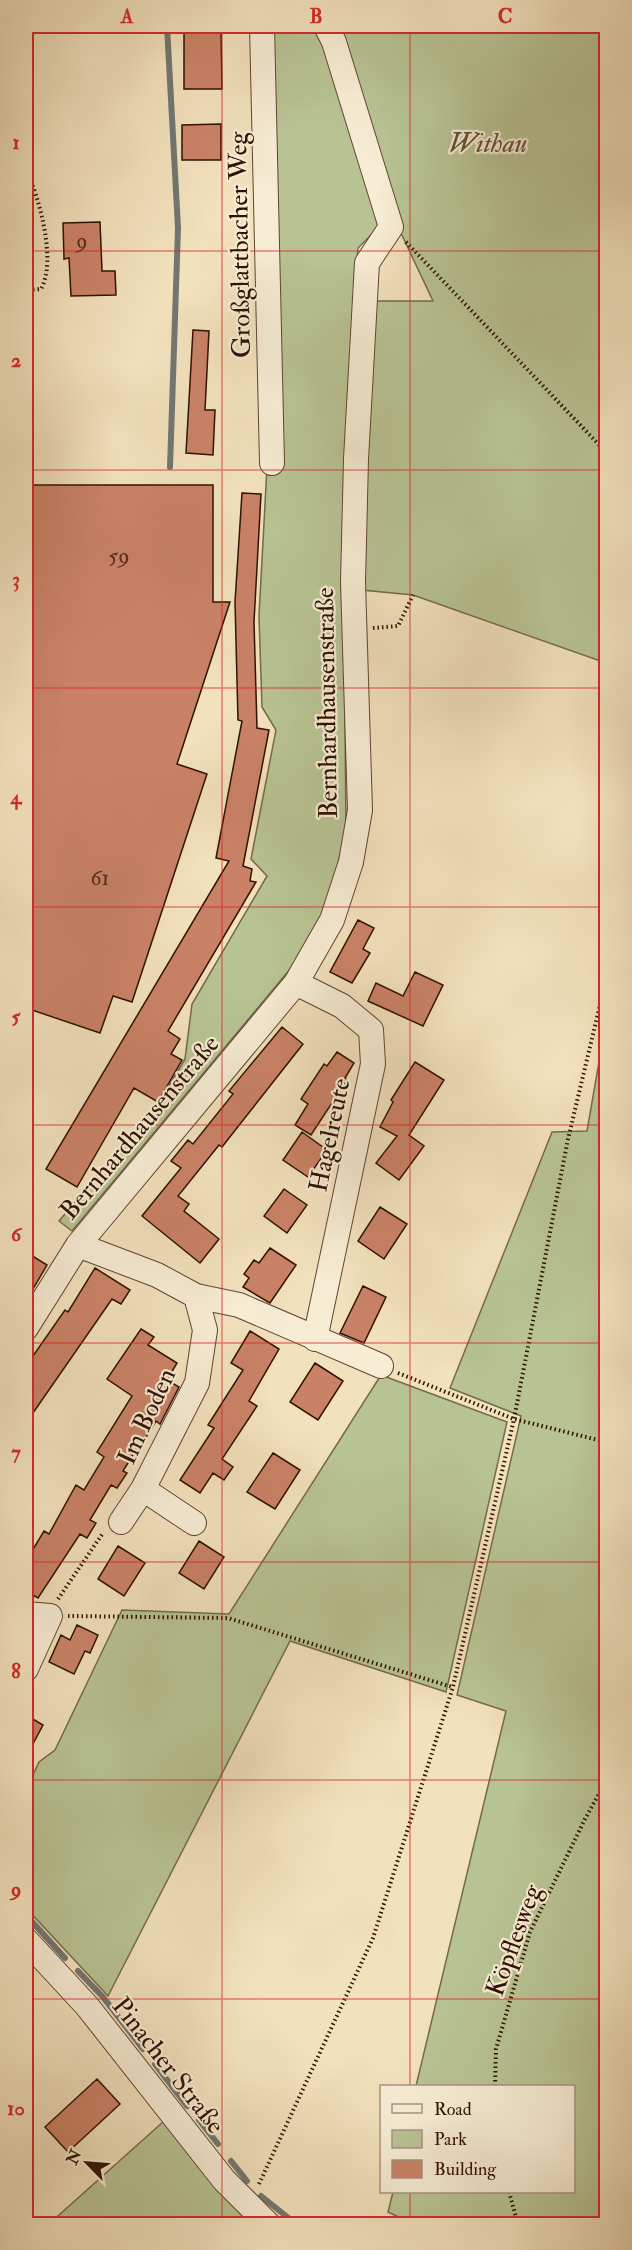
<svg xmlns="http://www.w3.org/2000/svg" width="632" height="2250" font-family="'IM FELL Double Pica',serif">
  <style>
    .green { fill: #b8c393; stroke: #746a4a; stroke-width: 1.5 }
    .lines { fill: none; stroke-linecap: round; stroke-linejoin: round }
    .stream { stroke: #727771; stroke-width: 6 }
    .building { fill: #ca8266; stroke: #2f1102; stroke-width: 1.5 }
    .minor-casing { stroke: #604531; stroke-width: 26 }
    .path { stroke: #2f1102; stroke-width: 4; stroke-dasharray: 1.5 3; stroke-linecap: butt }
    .minor { stroke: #f7ecd4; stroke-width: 24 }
    .grid { fill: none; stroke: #d62828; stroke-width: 1.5; stroke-opacity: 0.55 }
    .labels { text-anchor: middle; stroke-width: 4.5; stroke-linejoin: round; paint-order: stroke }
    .number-label { font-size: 22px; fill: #562d1b }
    .park-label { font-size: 26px; font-style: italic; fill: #5f4f35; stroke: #f7ecd4 }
    .street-label { font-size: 26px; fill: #2f1102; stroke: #f7ecd4 }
    .neatline { fill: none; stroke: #d62828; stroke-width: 2 }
    .grid-label { font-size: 20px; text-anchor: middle; font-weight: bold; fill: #d62828 }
  </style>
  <rect width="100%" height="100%" fill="#f2e1bd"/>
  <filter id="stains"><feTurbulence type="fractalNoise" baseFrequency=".00333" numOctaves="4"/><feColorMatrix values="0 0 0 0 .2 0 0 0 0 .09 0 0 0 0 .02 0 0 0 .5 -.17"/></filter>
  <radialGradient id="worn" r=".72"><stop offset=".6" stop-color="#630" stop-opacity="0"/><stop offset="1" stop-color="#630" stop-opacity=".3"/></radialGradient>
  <path class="green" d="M 271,26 L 606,26 L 606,663 L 413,595 L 362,590 L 373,301 L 433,301 L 392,214 L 358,248 L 354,304 L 344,608 L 346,832 L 323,922 L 296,962 L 72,1231 L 59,1221 L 158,1104 L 185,1059 L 192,1004 L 267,876 L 251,859 L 276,730 L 262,707 L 259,616 L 267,467 Z
    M 606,1022 L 606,2224 L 413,2224 L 388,2212 L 393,2192 L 574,2192 L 574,2086 L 416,2086 L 506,1711 L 457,1695 L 521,1416 L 450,1388 L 552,1132 L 587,1131 Z
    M 381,1375 L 507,1422 L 446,1692 L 290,1641 L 108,1996 L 26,1908 L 26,1790 L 39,1762 L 55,1750 L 122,1610 L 229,1614 Z
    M 164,2121 L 252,2224 L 49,2224 Z"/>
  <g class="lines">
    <path class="stream" d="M 167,26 L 178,228 L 170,467
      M 26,1915 L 65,1958
      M 78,1971 L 103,1997 L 143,2049
      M 155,2064 L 187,2106
      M 199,2120 L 218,2144
      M 231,2161 L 247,2181
      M 261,2196 L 296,2224"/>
  </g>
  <path class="building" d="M 184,26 L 221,26 L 222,89 L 184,89 Z
    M 221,124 L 221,160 L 182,160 L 182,125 Z
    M 100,222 L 102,271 L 115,271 L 116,295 L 71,296 L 69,258 L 64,259 L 63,223 Z
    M 193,330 L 209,331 L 205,410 L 215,410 L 213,455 L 186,453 Z
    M 26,485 L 213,485 L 213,602 L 230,602 L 177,764 L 207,774 L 132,1002 L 113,996 L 100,1033 L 26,1008 Z
    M 242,493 L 261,494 L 254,622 L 257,728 L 269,730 L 243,866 L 252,869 L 250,881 L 256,882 L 168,1031 L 180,1039 L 171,1054 L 182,1060 L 158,1102 L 134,1088 L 77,1187 L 46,1169 L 229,861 L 216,858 L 242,721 L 238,720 L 235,602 Z
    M 358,920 L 374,928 L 363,949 L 370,953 L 352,983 L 330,972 Z
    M 415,972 L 443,985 L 423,1026 L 368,1001 L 376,983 L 403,996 Z
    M 282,1027 L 303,1044 L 222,1147 L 219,1145 L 178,1196 L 189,1204 L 184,1211 L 219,1239 L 200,1263 L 142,1216 L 181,1168 L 171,1161 L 188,1140 L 193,1144 L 233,1094 L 229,1091 Z
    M 337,1052 L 354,1063 L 345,1078 L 347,1080 L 311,1135 L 295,1125 L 308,1104 L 301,1099 L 324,1064 L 327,1066 Z
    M 415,1062 L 444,1080 L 409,1135 L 424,1146 L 399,1180 L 376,1163 L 397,1136 L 380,1127 L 393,1102 L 391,1100 Z
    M 302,1132 L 327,1150 L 308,1177 L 283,1160 Z
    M 284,1189 L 307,1205 L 287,1233 L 264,1216 Z
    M 380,1207 L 407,1224 L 384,1259 L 358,1241 Z
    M 270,1248 L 296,1265 L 270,1303 L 243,1287 L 249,1278 L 244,1274 L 254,1260 L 259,1263 Z
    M 26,1252 L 47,1265 L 26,1301 Z
    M 95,1268 L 130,1290 L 121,1304 L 112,1299 L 26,1423 L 26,1366 L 65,1310 L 68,1312 Z
    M 363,1286 L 386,1297 L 364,1343 L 340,1333 Z
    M 141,1329 L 154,1337 L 148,1345 L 177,1363 L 167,1380 L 179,1387 L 160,1424 L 156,1421 L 145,1439 L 143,1438 L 123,1471 L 127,1473 L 117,1488 L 111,1485 L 90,1520 L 96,1523 L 87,1538 L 80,1534 L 38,1598 L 26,1591 L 26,1561 L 44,1531 L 49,1534 L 76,1485 L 84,1490 L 104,1457 L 97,1452 L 132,1396 L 107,1379 Z
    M 250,1331 L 279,1349 L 249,1401 L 257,1406 L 222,1459 L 233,1467 L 224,1480 L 213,1473 L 200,1493 L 180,1480 L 214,1428 L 208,1425 L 243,1370 L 231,1363 Z
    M 315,1363 L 343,1381 L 318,1420 L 290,1402 Z
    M 273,1453 L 300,1470 L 275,1509 L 247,1492 Z
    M 199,1541 L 224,1557 L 204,1589 L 179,1573 Z
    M 118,1546 L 145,1563 L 124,1596 L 98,1579 Z
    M 77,1625 L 98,1635 L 90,1653 L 85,1651 L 74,1674 L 49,1662 L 61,1635 L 70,1640 Z
    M 26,1715 L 43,1725 L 26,1757 Z
    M 97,2079 L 120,2104 L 68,2152 L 45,2127 Z"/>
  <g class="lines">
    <defs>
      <path id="minor" d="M 262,26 L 272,463
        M 296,983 L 342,1006 L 371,1030 L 373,1064 L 315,1339
        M 78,1245 L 157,1275 L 196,1296 L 239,1305 L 381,1366
        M 26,1328 L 78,1245 L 296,983 L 332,920 L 351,862 L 360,810 L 353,582 L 356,459 L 367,263 L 391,227 L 334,42 L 326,26
        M 143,1489 L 194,1523
        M 121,1522 L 143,1489 L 197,1383 L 205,1330 L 196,1296
        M 26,1614 L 50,1616 L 26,1669
        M 26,1940 L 87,2006 L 224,2180 L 268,2224"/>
    </defs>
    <use href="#minor" class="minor-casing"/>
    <path class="path" d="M 26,169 C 39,197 57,260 41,289 L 26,290
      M 406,242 L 606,452
      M 373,628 L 398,626 L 413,595
      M 398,1373 L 514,1419 L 606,1442
      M 58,1599 L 103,1533
      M 68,1616 L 228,1618 L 452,1687
      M 495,2086 L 496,2049 L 530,1932 L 585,1819 L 606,1781
      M 259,2184 L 373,1938 L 453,1687 L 514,1419 L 568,1139 L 606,980
      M 509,2192 L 518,2224"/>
    <use href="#minor" class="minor"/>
  </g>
  <path class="grid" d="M 222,26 L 222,2224M 410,26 L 410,2086M 26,251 L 606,251M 26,470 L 606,470M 26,688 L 606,688M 26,907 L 606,907M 26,1125 L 606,1125M 26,1343 L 606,1343M 26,1562 L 606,1562M 26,1780 L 606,1780M 26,1999 L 606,1999M 410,2192 L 410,2224"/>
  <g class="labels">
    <g class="number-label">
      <text x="82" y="248">9</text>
      <text x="119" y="563">59</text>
      <text x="100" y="885">61</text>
    </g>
    <g class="park-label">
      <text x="488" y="152">Withau</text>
    </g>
    <g class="street-label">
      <text transform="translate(239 245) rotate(-91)" y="9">Großglattbacher Weg</text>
      <text transform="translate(326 703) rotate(-91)" y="9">Bernhardhausenstraße</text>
      <text transform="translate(139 1127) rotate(-50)" y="9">Bernhardhausenstraße</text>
      <text transform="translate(329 1135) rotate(-78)" y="9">Hagelreute</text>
      <text transform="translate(146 1416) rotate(-65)" y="9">Im Boden</text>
      <text transform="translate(513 1940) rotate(-70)" y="9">Köpflesweg</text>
      <text transform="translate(169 2065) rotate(52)" y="9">Pinacher Straße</text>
    </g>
  </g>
  <rect width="632" height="2250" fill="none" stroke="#f2e1bd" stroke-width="66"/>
  <rect x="380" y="2085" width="195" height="108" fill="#f7ecd4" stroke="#a79480" stroke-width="1.5"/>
  <rect x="392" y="2104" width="30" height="9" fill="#f7ecd4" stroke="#a79480" stroke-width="1.5"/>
  <text x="434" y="2115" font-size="18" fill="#2f1102">Road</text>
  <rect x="392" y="2130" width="30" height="18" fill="#b8c393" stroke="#a79480" stroke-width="1.5"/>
  <text x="434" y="2145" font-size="18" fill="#2f1102">Park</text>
  <rect x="392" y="2160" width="30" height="18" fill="#ca8266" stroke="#a79480" stroke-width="1.5"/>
  <text x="434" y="2175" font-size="18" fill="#2f1102">Building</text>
  <g transform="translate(87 2163) rotate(295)" stroke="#f7ecd4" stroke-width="4.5" paint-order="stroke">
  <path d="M0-4.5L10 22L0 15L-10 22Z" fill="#2f1102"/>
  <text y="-9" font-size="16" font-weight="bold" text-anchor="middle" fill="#2f1102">N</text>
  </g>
  <rect x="33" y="33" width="566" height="2184" class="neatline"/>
  <g class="grid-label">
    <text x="127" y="23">A</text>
    <text x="316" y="23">B</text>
    <text x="505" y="23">C</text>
    <text x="16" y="149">1</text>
    <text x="16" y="367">2</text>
    <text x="16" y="586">3</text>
    <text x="16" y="804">4</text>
    <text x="16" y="1023">5</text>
    <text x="16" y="1241">6</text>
    <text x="16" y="1459">7</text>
    <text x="16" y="1678">8</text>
    <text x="16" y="1896">9</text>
    <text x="16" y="2115">10</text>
  </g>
  <rect width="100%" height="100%" filter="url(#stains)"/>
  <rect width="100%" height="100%" fill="url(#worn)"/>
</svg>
